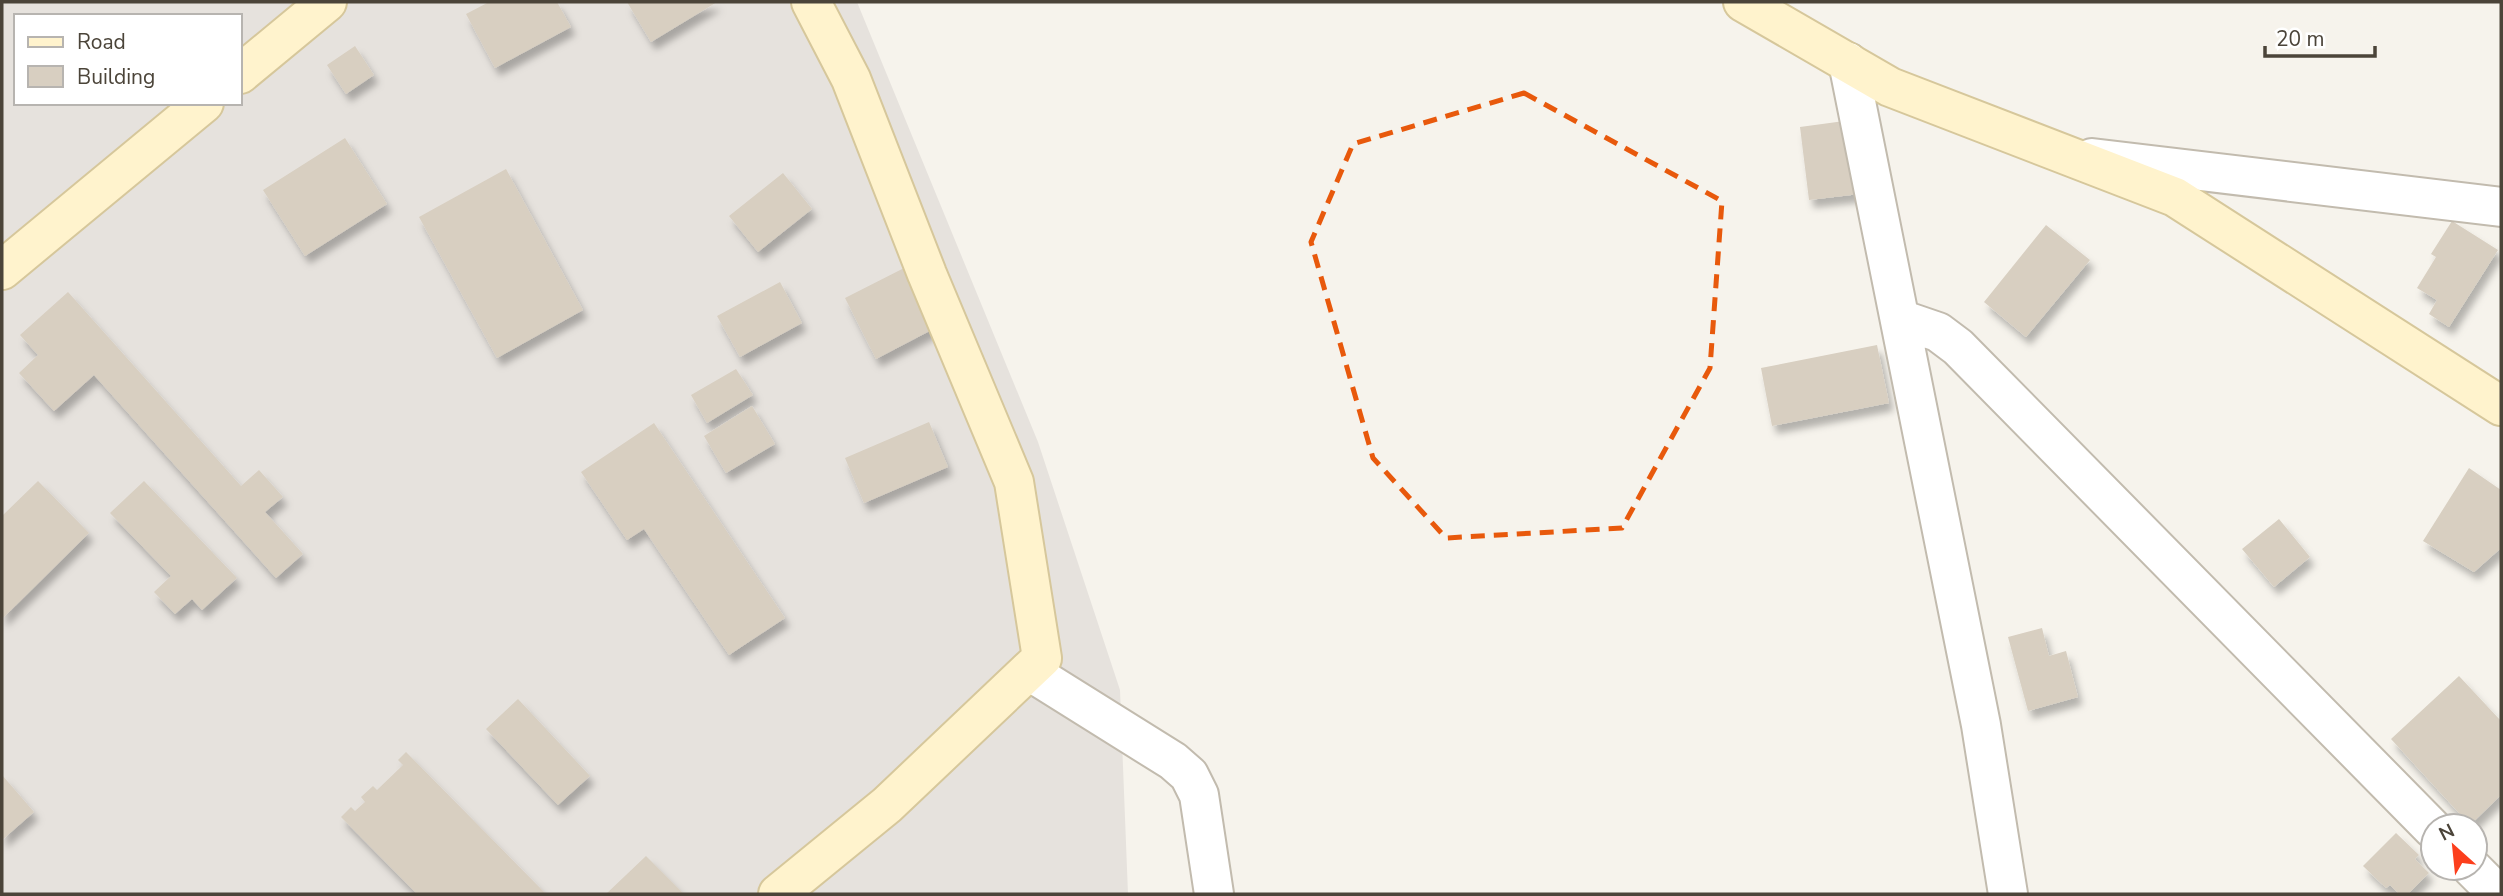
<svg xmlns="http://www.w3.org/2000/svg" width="2503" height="896" font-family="'Nunito Sans',sans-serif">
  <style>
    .industrial { fill: #e6e2dd; fill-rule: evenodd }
    .building { fill: #d8cfc1; filter: url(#shadow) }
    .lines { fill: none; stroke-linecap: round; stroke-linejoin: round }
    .street-casing { stroke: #c2bbae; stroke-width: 42 }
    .secondary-casing { stroke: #d6c79b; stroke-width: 42 }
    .street { stroke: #fff; stroke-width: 38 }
    .secondary { stroke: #fff3cd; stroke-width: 38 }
    .marked { fill: none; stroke: #e8590c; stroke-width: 5; stroke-dasharray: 14 9; stroke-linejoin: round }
  </style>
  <defs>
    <filter id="shadow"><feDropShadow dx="4.5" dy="8" stdDeviation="3.5" flood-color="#0004"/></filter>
  </defs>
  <rect width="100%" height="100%" fill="#f6f3ec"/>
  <path class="industrial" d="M 2,2 L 857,2 L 1038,442 L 1120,690 L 1128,894 L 2,894 ZM 16,16 L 240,16 L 240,103 L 16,103 Z"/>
  <path class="building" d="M 489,2 L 557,2 L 571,27 L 495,68 L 466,14 Z
    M 627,2 L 717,2 L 651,42 Z
    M 355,46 L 374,75 L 346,94 L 327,65 Z
    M 1859,119 L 1868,193 L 1809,200 L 1800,127 Z
    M 345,138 L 387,204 L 305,256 L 263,190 Z
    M 506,169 L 583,310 L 497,358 L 419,217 Z
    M 783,173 L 812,209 L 758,252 L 729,216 Z
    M 2452,221 L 2498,250 L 2449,327 L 2429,314 L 2437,300 L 2417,288 L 2436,257 L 2431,254 Z
    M 2046,225 L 2090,260 L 2026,337 L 1984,302 Z
    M 910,265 L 941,325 L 876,359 L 845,298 Z
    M 780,282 L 802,323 L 740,357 L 717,316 Z
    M 68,292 L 241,486 L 259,470 L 283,497 L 265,512 L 303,554 L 276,578 L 94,375 L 54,411 L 19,373 L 38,355 L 20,335 Z
    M 1877,345 L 1889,403 L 1772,426 L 1761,368 Z
    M 736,369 L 753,395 L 707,423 L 691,395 Z
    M 752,406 L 775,444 L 726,473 L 704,436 Z
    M 929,422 L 948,467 L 864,503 L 845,458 Z
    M 654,423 L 785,618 L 729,655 L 644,529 L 627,540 L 581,472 Z
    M 2469,468 L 2501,490 L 2501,548 L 2474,572 L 2423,541 Z
    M 38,481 L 89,533 L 2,619 L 2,516 Z
    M 144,481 L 237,578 L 202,610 L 192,599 L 175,614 L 154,592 L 171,576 L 110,513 Z
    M 2279,519 L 2310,557 L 2274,587 L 2242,549 Z
    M 2042,628 L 2049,656 L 2066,651 L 2078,697 L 2028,711 L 2008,637 Z
    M 2459,676 L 2501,721 L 2501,795 L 2470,825 L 2391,739 Z
    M 518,699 L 590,776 L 558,805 L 486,729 Z
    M 406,752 L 546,894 L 417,894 L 341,817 L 351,807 L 355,811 L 365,802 L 361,797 L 373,786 L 377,790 L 403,765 L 398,760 Z
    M 2,775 L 34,812 L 2,840 Z
    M 2396,833 L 2419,855 L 2415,859 L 2429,873 L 2408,894 L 2399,894 L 2390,885 L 2386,888 L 2363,866 Z
    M 646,856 L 684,894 L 606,894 Z"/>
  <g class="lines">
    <defs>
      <path id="street" d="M 1848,62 L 1981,725 L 2008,894
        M 2092,158 L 2501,207
        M 1900,319 L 1938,332 L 1958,347 L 2433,829
        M 1029,671 L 1173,761 L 1189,775 L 1199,795 L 1214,894
        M 2472,868 L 2498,894"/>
      <path id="secondary" d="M 1743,2 L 1890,87 L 2175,197 L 2501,406
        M 240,74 L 327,2
        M 2,270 L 204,103
        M 778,894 L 887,805 L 1042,658 L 1014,482 L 927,274 L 851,79 L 811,2"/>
    </defs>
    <use href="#street" class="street-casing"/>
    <use href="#secondary" class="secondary-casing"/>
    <use href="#street" class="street"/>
    <use href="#secondary" class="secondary"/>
  </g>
  <path class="marked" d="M 1524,93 L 1722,201 L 1710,368 L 1622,528 L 1446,538 L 1373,458 L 1311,242 L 1353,144 Z"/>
  <rect width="2503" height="896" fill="none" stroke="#4b4439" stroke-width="7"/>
  <rect x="14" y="14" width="228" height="91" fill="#ffffff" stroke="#b7b4b0" stroke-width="2"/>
  <rect x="28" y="37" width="35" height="10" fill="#fff3cd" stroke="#b7b4b0" stroke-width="2"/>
  <text x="77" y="49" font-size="21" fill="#4b4439">Road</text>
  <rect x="28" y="66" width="35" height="21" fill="#d8cfc1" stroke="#b7b4b0" stroke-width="2"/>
  <text x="77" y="84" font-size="21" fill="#4b4439">Building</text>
  <g transform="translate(2454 847) rotate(333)"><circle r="33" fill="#ffffff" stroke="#b7b4b0" stroke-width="2"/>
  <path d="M0-5L12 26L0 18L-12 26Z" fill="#fc3f1d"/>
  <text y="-10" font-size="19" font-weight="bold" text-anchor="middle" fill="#4b4439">N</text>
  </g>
  <path d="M2265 46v10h110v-10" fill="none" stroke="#4b4439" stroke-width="3.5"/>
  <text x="2276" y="46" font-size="21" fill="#4b4439" stroke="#ffffff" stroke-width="5" paint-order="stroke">20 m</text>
</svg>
